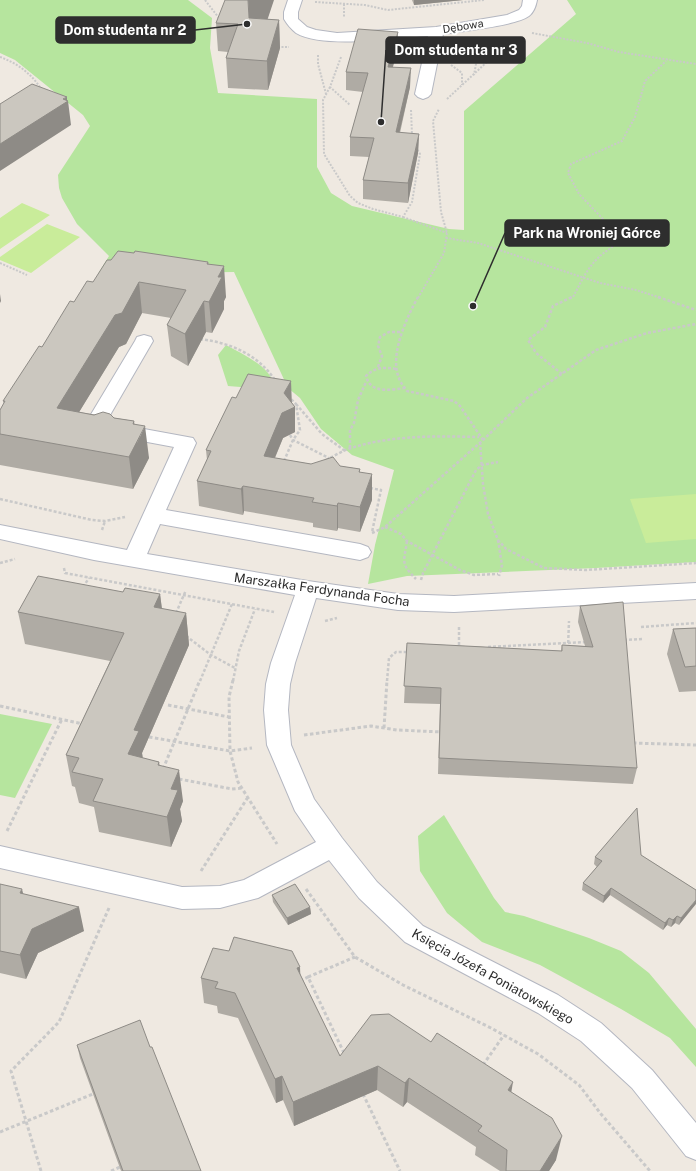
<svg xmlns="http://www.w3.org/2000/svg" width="696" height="1171" font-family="'Public Sans',sans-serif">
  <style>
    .green { fill: #b6e59e }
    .pitch { fill: #c9ec9a }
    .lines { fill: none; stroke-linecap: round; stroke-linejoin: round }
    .minor-casing { stroke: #b4b7c1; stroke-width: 2 }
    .path-far2 { stroke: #c9c9c9; stroke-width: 2; stroke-dasharray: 2 1.5; stroke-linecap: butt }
    .path-far1 { stroke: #c9c9c9; stroke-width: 2.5; stroke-dasharray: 3 2; stroke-linecap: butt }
    .path { stroke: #c9c9c9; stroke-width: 3; stroke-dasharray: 3.5 2.5; stroke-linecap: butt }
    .minor { fill: #fff; fill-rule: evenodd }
    .wall { fill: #afaba4 }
    .shaded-wall { fill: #8e8b86 }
    .building { fill: #cbc7bf; stroke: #8e8b86 }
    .labels { text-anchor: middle; stroke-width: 4; stroke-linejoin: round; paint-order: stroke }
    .far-street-label { font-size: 11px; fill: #2e2e2e; stroke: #fff }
    .street-label { font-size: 13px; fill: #2e2e2e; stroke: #fff }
    .leader { fill: none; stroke: #2e2e2e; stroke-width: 1.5 }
    .callout-dot { fill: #2e2e2e; stroke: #fff; stroke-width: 1.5 }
    .callout { fill: #2e2e2e; stroke: #2e2e2e; stroke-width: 1.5 }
    .callout-label { font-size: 14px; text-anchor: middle; font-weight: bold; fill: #fff }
  </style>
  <rect width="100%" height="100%" fill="#efe9e1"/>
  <path class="green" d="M 0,0 L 188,0 L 212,18 L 210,48 L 218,93 L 317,99 L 317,167 L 331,193 L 352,206 L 449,229 L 464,230 L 464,111 L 576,14 L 567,0 L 696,0 L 696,562 L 596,568 L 407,576 L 368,584 L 375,545 L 394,470 L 352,455 L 346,450 L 321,429 L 300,398 L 288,388 L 234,272 L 98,274 L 109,256 L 77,224 L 62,198 L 59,188 L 58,175 L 90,126 L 83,115 L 15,60 L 0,53 Z
    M 226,345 C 240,353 257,360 268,373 C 272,378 275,385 278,390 L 228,386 L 218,355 Z
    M 0,714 L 52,724 L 15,798 L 0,795 Z
    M 444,815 L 494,898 L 505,912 L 524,916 L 589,938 L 621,951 L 649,973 L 696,1029 L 696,1067 L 670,1038 L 621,1009 L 540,965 L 482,942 L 447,913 L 420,871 L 418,836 Z"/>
  <path class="pitch" d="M 22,203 L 50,215 L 0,249 L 0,218 Z
    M 47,224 L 80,237 L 31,273 L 0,260 L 0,257 Z
    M 696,494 L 696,539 L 646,543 L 630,499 Z"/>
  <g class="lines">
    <defs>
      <path id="minor" d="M 288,0 L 302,0 L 298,12 L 298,19 L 307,27 L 316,30 L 337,33 L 436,27 L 507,15 L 519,10 L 522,6 L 523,0 L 537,0 C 536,6 533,13 529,16 C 515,26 462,31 443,34 L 431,94 L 428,97 L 423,99 L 418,97 L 415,94 L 428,36 C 396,38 322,49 296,33 C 291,29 287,24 284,19 L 284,12 Z
        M 144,335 L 151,337 L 153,341 L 106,422 L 193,438 L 196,443 L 166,510 L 360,544 L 368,547 L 371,552 L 368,557 L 360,560 L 160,524 L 147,554 L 308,581 L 398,594 L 454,596 L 696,583 L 696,599 L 454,612 L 398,610 L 316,598 L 295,663 L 290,684 L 288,710 L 291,745 L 314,799 L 342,838 L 377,882 L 423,926 L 558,995 L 601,1023 L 652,1070 L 696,1123 L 696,1160 L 686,1156 L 632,1088 L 581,1041 L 538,1013 L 405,942 L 359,898 L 329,860 L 258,898 L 220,908 L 182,909 L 0,868 L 0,846 L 182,887 L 220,886 L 244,880 L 316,842 L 295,811 L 267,745 L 264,710 L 266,684 L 271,663 L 295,595 L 94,560 L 0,539 L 0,525 L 127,550 L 174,447 L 94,432 L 87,431 L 84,426 L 135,341 L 137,337 Z"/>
    </defs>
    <use href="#minor" class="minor-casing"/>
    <path class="path-far2" d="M 205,0 L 219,18
      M 315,2 L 365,5 L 388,10 L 484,0
      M 344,4 L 344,17
      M 532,33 L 587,43 L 619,52 L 696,64
      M 278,47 L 289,47
      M 473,50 L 476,64 L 474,75
      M 318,55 L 318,64 L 326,94
      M 0,57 C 17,63 32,74 41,89
      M 341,57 L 330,87 L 350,105
      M 453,62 L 482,46
      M 451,65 L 462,73 L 462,85
      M 330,87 L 323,100 L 324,154 L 350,196 L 358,203 L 373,209 L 403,217 L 412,202 L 420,154 L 417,149
      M 447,99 L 489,60 L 517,38
      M 411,110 L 412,135
      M 403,217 L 447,233
      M 446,238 L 478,243 L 600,283 L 636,290 L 661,298
      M 0,263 L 27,275
      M 418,298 L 444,253 L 447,233 L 441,212 L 433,121 L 439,109
      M 570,298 L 573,297 C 580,284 586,270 597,259 C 604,251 616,247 620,237 L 579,194 L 568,173 L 571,164 L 622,141 L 635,117 L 645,81 L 666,61"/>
    <path class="path-far1" d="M 418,297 C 407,317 389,355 399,378 C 400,382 404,387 407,391 L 454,401 L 460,406 L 483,440
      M 658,297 L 696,310
      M 200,339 C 231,343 257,354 275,380
      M 378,367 L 382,356 L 378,346 L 380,337 L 389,332 L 402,332
      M 396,369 C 384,367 375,367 366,376 C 370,394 391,390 405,388
      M 562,374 L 536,353 L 528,340 L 545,327 L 553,306 L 572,297
      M 296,404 L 322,434 L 345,451
      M 290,435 L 293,440 L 329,458
      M 480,442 L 483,484 L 488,514 L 498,540 L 506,549 L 544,568 L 586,570 L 696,563
      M 350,448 L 350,430 L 354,423 L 358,400 L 366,382
      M 326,460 C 334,456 342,451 351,448 C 392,435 436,436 479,437
      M 284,461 L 293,440 L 300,430 L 296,404 L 291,399
      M 370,488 L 381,490 L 372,532
      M 0,499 L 92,520 L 105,521 L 125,517
      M 385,527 L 401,534 L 407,541 L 460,570 L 474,575 L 498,574
      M 102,530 L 105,521
      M 372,533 L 385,527 L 483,440 L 527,398 L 596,350 L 647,333 L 696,324
      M 498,540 L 502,565 L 499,576
      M 407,541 C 404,562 400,563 416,579
      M 0,563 L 15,559
      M 64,568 L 65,573 L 274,612
      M 421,580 L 423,573 L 476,470 L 482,465 L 498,462
      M 83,587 L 89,578
      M 176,613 L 186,590
      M 325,621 L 337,618
      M 459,627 L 459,648
      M 641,627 L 696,623
      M 186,636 L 211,655 L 235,668
      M 624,640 L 643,639
      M 488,647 L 587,642
      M 568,648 L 569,621
      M 200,681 L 232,604
      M 233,681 L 239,651 L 255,609
      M 387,681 L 389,658 L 396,652 L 409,652"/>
    <path class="path" d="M 233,680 L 229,697 L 230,751 L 238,782 L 277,844
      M 168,705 L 229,717
      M 0,706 L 83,724
      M 384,728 L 387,680
      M 304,735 L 371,726 L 397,730 L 442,732
      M 149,737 L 230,751 L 252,748
      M 633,743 L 696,745
      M 163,769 L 200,680
      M 179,779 L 232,789 L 242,788
      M 7,831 L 62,719
      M 201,871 L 248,797
      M 306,889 L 355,957 L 403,985 L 491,1028 L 538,1054 L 579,1085 L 601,1114 L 650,1171
      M 300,981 L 308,977
      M 344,1053 L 308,977 L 355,957
      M 483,1065 L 504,1035
      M 363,1094 L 400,1171
      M 0,1132 L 93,1094
      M 41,1171 L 11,1071 L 59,1022 L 109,908
      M 111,1171 L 120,1167"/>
    <use href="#minor" class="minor"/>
  </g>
  <path class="wall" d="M 412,0 L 463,0 L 414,5 Z
    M 268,19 L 279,20 L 280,48 L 268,90 L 228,88 L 226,58 L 228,52 L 218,51 L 216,23 Z
    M 397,50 L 393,67 L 410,87 L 400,133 L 419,134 L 418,153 L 408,203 L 363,199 L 363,180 L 369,157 L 350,156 L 350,137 L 363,92 L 346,90 L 346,72 Z
    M 134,253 L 208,262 L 209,264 L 226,297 L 224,301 L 224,309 L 212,333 L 206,332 L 188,366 L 171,356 L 167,325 L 171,318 L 142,313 L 126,344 L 119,347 L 79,412 L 134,421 L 134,424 L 149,458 L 133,489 L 0,465 L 0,410 L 4,404 L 3,401 L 74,302 L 93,282 L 111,260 Z
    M 236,398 L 292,403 L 295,407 L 295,432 L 283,438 L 275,458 L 311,464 L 340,466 L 360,469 L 360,472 L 372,500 L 360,532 L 338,528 L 337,531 L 313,527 L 313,523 L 244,511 L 243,515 L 199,506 L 197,481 L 207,460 L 206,450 Z
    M 123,592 L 160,594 L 162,609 L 186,613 L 189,645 L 142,753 L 143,758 L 159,762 L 160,766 L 183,801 L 180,809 L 182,821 L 171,847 L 99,832 L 94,807 L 79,803 L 75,787 L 72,786 L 66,755 L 110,661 L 25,644 L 18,612 Z
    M 580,606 L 637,768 L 633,784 L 438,774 L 440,704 L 404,703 L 407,643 L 561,651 L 562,645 L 585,646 L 578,622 Z
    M 696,628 L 696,691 L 679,692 L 667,654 L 673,629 Z
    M 641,855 L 696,890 L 679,925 L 675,923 L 671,927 L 667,925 L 663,930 L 610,895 L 603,903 L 582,890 L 583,883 L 597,867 L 594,864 L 595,857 Z
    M 0,884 L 23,894 L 84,931 L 38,953 L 26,979 L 0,973 Z
    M 272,895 L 310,907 L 311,914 L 288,925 L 273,902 Z
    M 300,974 L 340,1056 L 431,1042 L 511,1092 L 556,1160 L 549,1171 L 500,1171 L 475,1155 L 476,1147 L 407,1102 L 403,1107 L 377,1090 L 294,1126 L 283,1100 L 276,1103 L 238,1018 L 218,1013 L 217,1006 L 204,1003 L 201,978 Z
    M 77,1045 L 201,1171 L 121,1171 L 80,1058 Z"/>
  <path class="shaded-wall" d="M 248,0 L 274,0 L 267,21 L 249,18 Z
    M 414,0 L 463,0 L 414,5 Z
    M 279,20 L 280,48 L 268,90 L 267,61 Z
    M 398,32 L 397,50 L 388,86 L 388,67 Z
    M 411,68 L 410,87 L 395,151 L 396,132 Z
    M 67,97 L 67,102 L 68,101 L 71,125 L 0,171 L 0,144 Z
    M 419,134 L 418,153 L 408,203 L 408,183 Z
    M 224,266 L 226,297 L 224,301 L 224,309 L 212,333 L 209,302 L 218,277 Z
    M 139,282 L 142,313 L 126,344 L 119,347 L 62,440 L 57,408 L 115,315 Z
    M 0,294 L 1,301 L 0,303 Z
    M 204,301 L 206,332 L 188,366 L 185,334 Z
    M 291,381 L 292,406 L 295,407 L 295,432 L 283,438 L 265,481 L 264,456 L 284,393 Z
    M 134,421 L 137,443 L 145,426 L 149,458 L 133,489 L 129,457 L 133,424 Z
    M 372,474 L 372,500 L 360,532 L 360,507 Z
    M 243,486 L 244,511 L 243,515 L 241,489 Z
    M 338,503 L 338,528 L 337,531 L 337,506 Z
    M 160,594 L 164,626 L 154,607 Z
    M 186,613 L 189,645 L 142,753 L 143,762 L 128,754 L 134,730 Z
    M 179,770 L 183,801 L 180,809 L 182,821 L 171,847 L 167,817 L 171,789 Z
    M 611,888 L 610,895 L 603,903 L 604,896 Z
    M 22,889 L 28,913 L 20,893 Z
    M 696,900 L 696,904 L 679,925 L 681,918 Z
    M 79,907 L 84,931 L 38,953 L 26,979 L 20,955 L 32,929 Z
    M 310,907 L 311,914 L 288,925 L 287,918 Z
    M 677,916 L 675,923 L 671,927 L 673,920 Z
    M 669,918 L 667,925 L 663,930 L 665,923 Z
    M 300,967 L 301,992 L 297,968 Z
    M 378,1066 L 377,1090 L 294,1126 L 293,1102 Z
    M 282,1076 L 283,1100 L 276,1103 L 275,1079 Z
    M 409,1078 L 407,1102 L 403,1107 L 405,1083 Z
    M 513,1082 L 509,1106 L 508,1090 Z
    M 562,1136 L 556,1160 L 549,1171 L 540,1171 Z"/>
  <path class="building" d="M 225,0 L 248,0 L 249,18 L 279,20 L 267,61 L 226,58 L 238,24 L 216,23 Z
    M 358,29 L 398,32 L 388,67 L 411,68 L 396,132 L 419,134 L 408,183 L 363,180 L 374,138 L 350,137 L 368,73 L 346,72 Z
    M 32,84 L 67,97 L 63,99 L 68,101 L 0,144 L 0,104 Z
    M 118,251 L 134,253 L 135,251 L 208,262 L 207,264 L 224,266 L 218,277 L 222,277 L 209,302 L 204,301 L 185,334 L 167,325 L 186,290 L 139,282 L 122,313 L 115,315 L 57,408 L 94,415 L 103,412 L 110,414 L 114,418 L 134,421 L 133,424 L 145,426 L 129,457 L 0,434 L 0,410 L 5,401 L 3,401 L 39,346 L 42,347 L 70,301 L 74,302 L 87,281 L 93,282 L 107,260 L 111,260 Z
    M 248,374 L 291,381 L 284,393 L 295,407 L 282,413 L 264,456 L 311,464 L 333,457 L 340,466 L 360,469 L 359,472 L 372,474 L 360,507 L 338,503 L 337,506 L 312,502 L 314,498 L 243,486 L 241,489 L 197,481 L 211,451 L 206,450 L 232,397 L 236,398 Z
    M 38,576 L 123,592 L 125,588 L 160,594 L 154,607 L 186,613 L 134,730 L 139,731 L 128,754 L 159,762 L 158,765 L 179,770 L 171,789 L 178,790 L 167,817 L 93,801 L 103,779 L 72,772 L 79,758 L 66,755 L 124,633 L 18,612 Z
    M 623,602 L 637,768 L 439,758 L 441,688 L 404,686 L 407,643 L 562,651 L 562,645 L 593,647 L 580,606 Z
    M 696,628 L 696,666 L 685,667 L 673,629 Z
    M 637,808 L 641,855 L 696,890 L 696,900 L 681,918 L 677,916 L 673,920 L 669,918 L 665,923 L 611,888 L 604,896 L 583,883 L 602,861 L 595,857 Z
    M 0,884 L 22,889 L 20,893 L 79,907 L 32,929 L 20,955 L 0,951 Z
    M 295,884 L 310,907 L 287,918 L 272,895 Z
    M 234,937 L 292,951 L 300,967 L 297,968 L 340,1056 L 371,1015 L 389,1014 L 431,1042 L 437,1033 L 513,1082 L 508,1090 L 552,1118 L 562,1136 L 540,1171 L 506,1171 L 507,1150 L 478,1131 L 482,1126 L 409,1078 L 405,1083 L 378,1066 L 293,1102 L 282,1076 L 275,1079 L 235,993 L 215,988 L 218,982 L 201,978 L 213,948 L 229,951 Z
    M 140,1020 L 150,1047 L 152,1047 L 201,1171 L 123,1171 L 77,1045 Z"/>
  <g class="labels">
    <g class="far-street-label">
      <text transform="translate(463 26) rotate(-9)" y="4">Dębowa</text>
    </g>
    <g class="street-label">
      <text transform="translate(322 589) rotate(8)" y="5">Marszałka Ferdynanda Focha</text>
      <text transform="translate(493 976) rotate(29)" y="5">Księcia Józefa Poniatowskiego</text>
    </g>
  </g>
  <path class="leader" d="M247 24L195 30M381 122L386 50M473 306L505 233"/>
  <g class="callout-dot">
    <circle cx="247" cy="24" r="4"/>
    <circle cx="381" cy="122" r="4"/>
    <circle cx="473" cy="306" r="4"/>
  </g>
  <g class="callout">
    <rect x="56" y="17" width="139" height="26" rx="4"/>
    <rect x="386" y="37" width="139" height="26" rx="4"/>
    <rect x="505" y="220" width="164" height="26" rx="4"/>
  </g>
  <g class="callout-label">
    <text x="125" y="35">Dom studenta nr 2</text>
    <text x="456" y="55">Dom studenta nr 3</text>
    <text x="587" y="238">Park na Wroniej Górce</text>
  </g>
</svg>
